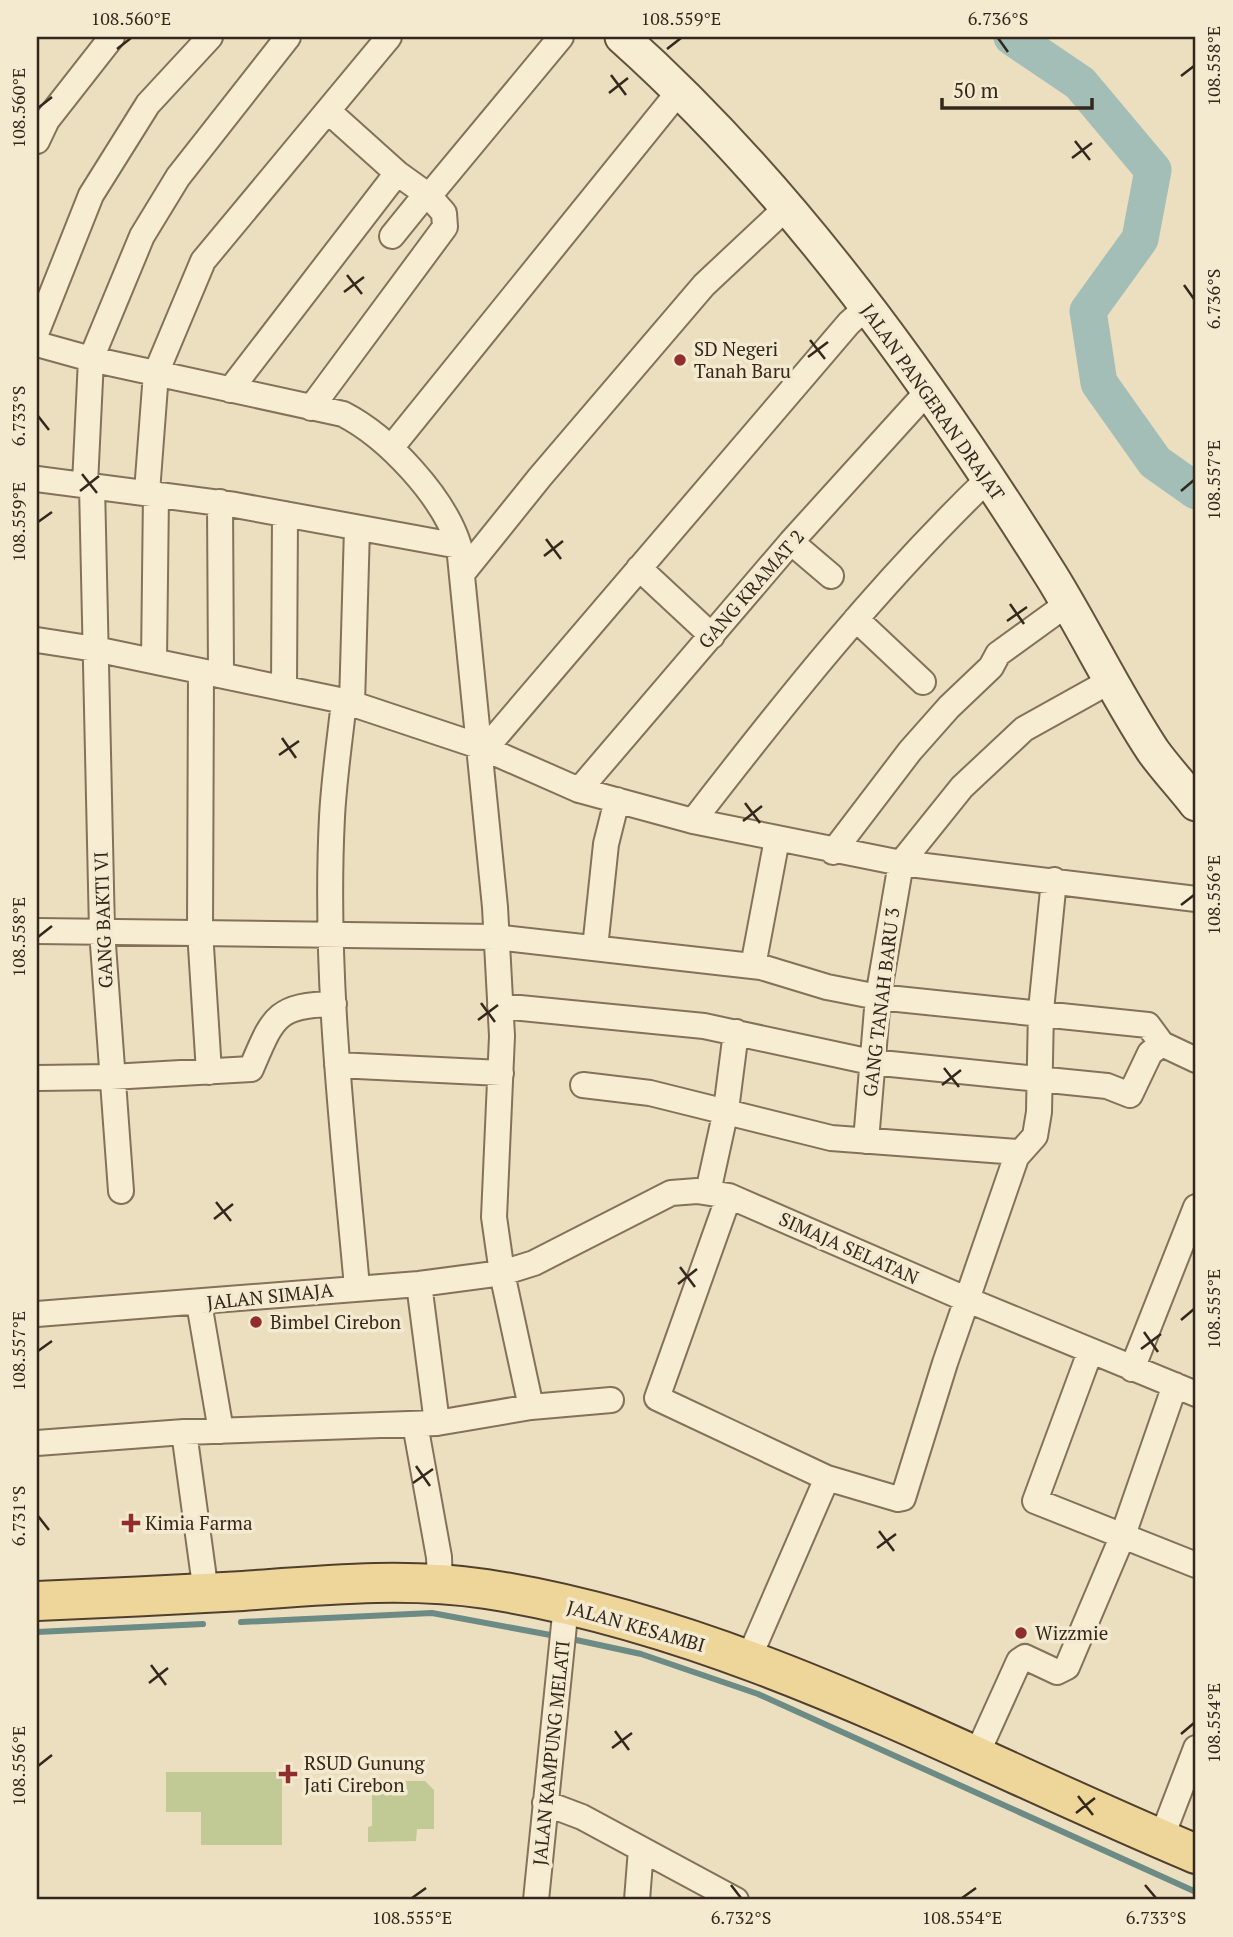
<svg xmlns="http://www.w3.org/2000/svg" width="1233" height="1937" font-family="'PT Serif',serif">
  <style>
    .green { fill: #c1c995 }
    .lines { fill: none; stroke-linecap: round; stroke-linejoin: round }
    .stream { stroke: #6b8b84; stroke-width: 6 }
    .river { stroke: #a3beb6; stroke-width: 37 }
    .street-casing { stroke: #847159; stroke-width: 28 }
    .secondary-casing { stroke: #65523c; stroke-width: 37 }
    .primary-casing { stroke: #513f2d; stroke-width: 42 }
    .street { stroke: #f7edd3; stroke-width: 24 }
    .secondary { stroke: #f7edd3; stroke-width: 33 }
    .primary { stroke: #eed599; stroke-width: 38 }
    .ticks { fill: none; stroke: #34281d; stroke-width: 2.5 }
    .poi-dot { fill: #902e2c; stroke: #f3eacf; stroke-width: 2.5 }
    .labels { text-anchor: middle; stroke-width: 7; stroke-linejoin: round; paint-order: stroke }
    .poi-label { font-size: 19px; fill: #34281d; stroke: #f3eacf; text-anchor: start }
    .street-label { font-size: 19px; fill: #34281d; stroke: #f3eacf }
    .neatline { fill: none; stroke: #34281d; stroke-width: 2.5 }
    .ticks-label { font-size: 18px; text-anchor: middle; fill: #34281d }
  </style>
  <rect width="100%" height="100%" fill="#ebdfc0"/>
  <path class="green" d="M 166,1772 L 282,1772 L 282,1845 L 201,1845 L 201,1812 L 166,1812 Z
    M 372,1781 L 425,1781 L 434,1790 L 434,1829 L 417,1829 L 416,1841 L 368,1842 L 368,1827 L 372,1826 Z"/>
  <g class="lines">
    <path class="stream" d="M 241,1622 L 432,1613 L 556,1636
      M 37,1632 L 203,1624
      M 567,1638 L 641,1654 L 758,1694 L 1196,1892"/>
    <path class="river" d="M 1012,37 L 1080,83 L 1153,170 L 1140,239 L 1088,311 L 1099,383 L 1155,462 L 1196,491"/>
    <defs>
      <path id="street" d="M 37,141 L 47,120 L 112,37
        M 429,196 L 561,37
        M 392,236 L 426,194
        M 37,331 L 91,195 L 148,104 L 210,37
        M 37,344 L 91,359 L 343,414 C 388,437 444,497 459,546 L 495,907 L 502,1036 L 494,1217 L 502,1273 L 531,1407
        M 230,390 L 397,173
        M 311,408 L 445,227 L 444,213 L 429,196 L 397,173 L 328,111
        M 391,448 L 681,89
        M 37,479 L 235,505 L 459,546
        M 85,484 L 91,359 L 142,236 L 178,177 L 288,37
        M 92,486 L 102,931 L 121,1191
        M 147,492 L 156,373 L 203,261 L 389,37
        M 220,502 L 221,674
        M 791,542 L 831,576
        M 639,568 L 712,636
        M 462,574 L 540,477 L 704,285 L 786,208
        M 856,619 L 923,682
        M 37,640 L 95,649 L 344,701 L 479,746 L 579,790 L 693,821 L 901,863 L 1196,899
        M 154,661 L 156,494
        M 201,672 L 200,931 L 209,1072
        M 284,687 L 285,514
        M 344,701 C 340,739 334,778 332,817 C 324,974 343,1131 357,1287
        M 352,704 L 357,528
        M 485,749 L 849,323 L 867,307
        M 579,790 L 791,542 L 927,392
        M 693,821 C 785,702 879,584 988,479
        M 833,852 L 910,751 L 949,707 L 991,667 L 998,654 L 1067,604
        M 37,931 L 495,937 L 761,967 L 827,987 L 878,997 L 1148,1025 L 1162,1044
        M 595,948 L 606,844 L 617,800
        M 753,966 L 777,839
        M 500,1006 L 704,1026 L 871,1062 L 1107,1086 L 1130,1095 L 1150,1053 L 1162,1044 L 1196,1060
        M 337,1065 L 501,1073
        M 37,1078 L 111,1077 L 251,1069 C 273,1018 275,1005 334,1004
        M 583,1085 L 650,1093 L 831,1138 L 1018,1152 L 945,1363 L 903,1498 L 898,1499 L 827,1478 L 657,1398 L 729,1196
        M 866,1141 L 878,997 L 901,863 L 962,787 L 1024,729 L 1112,680
        M 1018,1155 L 1035,1136 L 1039,1112 L 1041,1010 L 1054,880
        M 708,1192 L 726,1110 L 736,1032
        M 419,1284 L 437,1423
        M 199,1303 L 221,1431
        M 37,1314 L 419,1284 L 502,1273 L 534,1263 L 671,1193 L 697,1191 L 729,1196 L 968,1300 L 1196,1394
        M 1090,1352 L 1035,1501 L 1196,1565
        M 1132,1369 L 1196,1207
        M 415,1424 L 439,1557 L 440,1584
        M 184,1432 L 206,1593
        M 37,1443 L 184,1432 L 437,1423 L 531,1407 L 611,1400
        M 748,1660 L 827,1478
        M 976,1756 L 1019,1661 L 1025,1657 L 1057,1672 L 1067,1667 L 1123,1535 L 1175,1385
        M 545,1803 L 582,1817 L 736,1900
        M 1161,1839 L 1196,1748
        M 536,1900 L 566,1605
        M 637,1900 L 641,1849"/>
      <path id="secondary" d="M 622,37 C 793,190 930,383 1052,577 C 1087,634 1116,695 1153,751 C 1166,769 1182,786 1196,804"/>
      <path id="primary" d="M 37,1601 C 106,1598 174,1595 243,1591 C 324,1585 406,1577 486,1589 C 735,1627 966,1758 1196,1854"/>
    </defs>
    <use href="#street" class="street-casing"/>
    <use href="#secondary" class="secondary-casing"/>
    <use href="#primary" class="primary-casing"/>
    <use href="#street" class="street"/>
    <use href="#secondary" class="secondary"/>
    <use href="#primary" class="primary"/>
  </g>
  <path class="ticks" d="M 998,38 L 1008,52M 117,49 L 131,38M 667,49 L 681,38M 611,75 L 626,95M 1181,76 L 1194,66M 609,93 L 628,78M 38,108 L 52,97M 1075,141 L 1090,160M 1072,158 L 1092,143M 347,275 L 362,294M 1184,285 L 1194,299M 344,292 L 364,277M 810,340 L 825,359M 808,357 L 828,342M 38,416 L 49,430M 82,474 L 97,493M 80,491 L 99,476M 1181,491 L 1194,480M 38,522 L 52,512M 546,539 L 561,559M 544,556 L 563,541M 1010,604 L 1024,624M 1007,621 L 1027,607M 282,738 L 296,758M 279,755 L 299,741M 745,803 L 760,823M 743,821 L 762,806M 1181,905 L 1194,895M 38,937 L 52,926M 481,1003 L 495,1022M 478,1020 L 498,1005M 944,1068 L 959,1087M 942,1085 L 961,1070M 216,1202 L 231,1221M 214,1219 L 233,1204M 680,1267 L 695,1287M 678,1284 L 697,1269M 1181,1320 L 1194,1309M 1144,1332 L 1158,1352M 1141,1349 L 1161,1334M 38,1351 L 52,1341M 416,1466 L 430,1486M 413,1483 L 433,1469M 38,1516 L 49,1530M 879,1531 L 894,1551M 877,1548 L 896,1534M 151,1665 L 166,1685M 149,1683 L 168,1668M 615,1731 L 629,1750M 1181,1734 L 1194,1723M 612,1748 L 632,1733M 38,1766 L 52,1755M 1078,1796 L 1093,1815M 1076,1813 L 1095,1798M 731,1885 L 741,1898M 1145,1885 L 1156,1898M 412,1898 L 426,1888M 962,1898 L 976,1888"/>
  <g class="poi-dot">
    <circle cx="680" cy="360" r="7"/>
    <circle cx="256" cy="1322" r="7"/>
    <path d="M127.5 1512.5h7v7h7v7h-7v7h-7v-7h-7v-7h7z"/>
    <circle cx="1021" cy="1633" r="7"/>
    <path d="M284.5 1763.5h7v7h7v7h-7v7h-7v-7h-7v-7h7z"/>
  </g>
  <g class="labels">
    <g class="poi-label">
      <text x="694" y="356">SD Negeri<tspan x="694" dy="22">Tanah Baru</tspan></text>
      <text x="270" y="1329">Bimbel Cirebon</text>
      <text x="145" y="1530">Kimia Farma</text>
      <text x="1035" y="1640">Wizzmie</text>
      <text x="304" y="1770">RSUD Gunung<tspan x="304" dy="22">Jati Cirebon</tspan></text>
    </g>
    <g class="street-label">
      <text transform="translate(933 402) rotate(55)" y="7">JALAN PANGERAN DRAJAT</text>
      <text transform="translate(751 589) rotate(-49)" y="7">GANG KRAMAT 2</text>
      <text transform="translate(103 920) rotate(-92)" y="7">GANG BAKTI VI</text>
      <text transform="translate(881 1002) rotate(-83)" y="7">GANG TANAH BARU 3</text>
      <text transform="translate(849 1248) rotate(24)" y="7">SIMAJA SELATAN</text>
      <text transform="translate(270 1296) rotate(-6)" y="7">JALAN SIMAJA</text>
      <text transform="translate(636 1626) rotate(16)" y="7">JALAN KESAMBI</text>
      <text transform="translate(551 1753) rotate(-84)" y="7">JALAN KAMPUNG MELATI</text>
    </g>
  </g>
  <rect width="1233" height="1937" fill="none" stroke="#f3eacf" stroke-width="77"/>
  <path d="M942 98v10h150v-10" fill="none" stroke="#34281d" stroke-width="3.5"/>
  <text x="953" y="98" font-size="21" fill="#34281d" stroke="#f3eacf" stroke-width="5" paint-order="stroke">50 m</text>
  <rect x="38" y="38" width="1156" height="1860" class="neatline"/>
  <g class="ticks-label">
    <text x="131" y="25">108.560°E</text>
    <text x="681" y="25">108.559°E</text>
    <text x="998" y="25">6.736°S</text>
    <text transform="translate(1214 66) rotate(-90)" y="6">108.558°E</text>
    <text transform="translate(19 108) rotate(-90)" y="6">108.560°E</text>
    <text transform="translate(1214 299) rotate(-90)" y="6">6.736°S</text>
    <text transform="translate(19 416) rotate(-90)" y="6">6.733°S</text>
    <text transform="translate(1214 480) rotate(-90)" y="6">108.557°E</text>
    <text transform="translate(19 522) rotate(-90)" y="6">108.559°E</text>
    <text transform="translate(1214 895) rotate(-90)" y="6">108.556°E</text>
    <text transform="translate(19 937) rotate(-90)" y="6">108.558°E</text>
    <text transform="translate(1214 1309) rotate(-90)" y="6">108.555°E</text>
    <text transform="translate(19 1351) rotate(-90)" y="6">108.557°E</text>
    <text transform="translate(19 1516) rotate(-90)" y="6">6.731°S</text>
    <text transform="translate(1214 1723) rotate(-90)" y="6">108.554°E</text>
    <text transform="translate(19 1766) rotate(-90)" y="6">108.556°E</text>
    <text x="412" y="1924">108.555°E</text>
    <text x="741" y="1924">6.732°S</text>
    <text x="962" y="1924">108.554°E</text>
    <text x="1156" y="1924">6.733°S</text>
  </g>
</svg>
